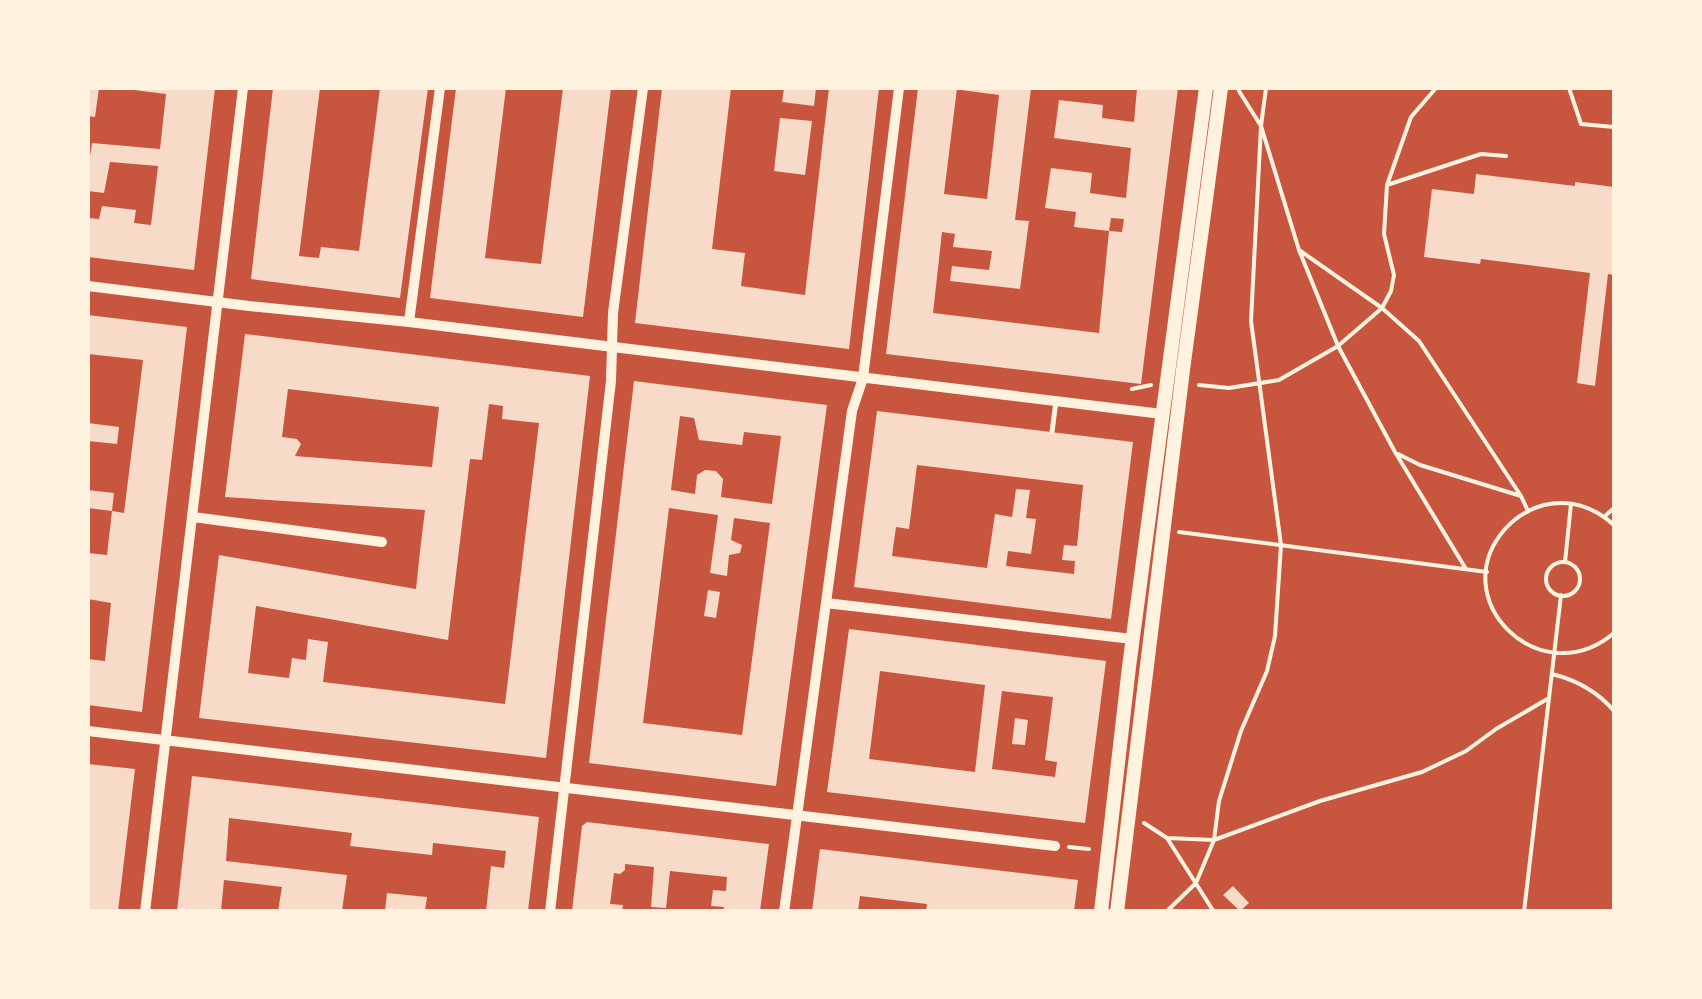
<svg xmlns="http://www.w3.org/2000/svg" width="1702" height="999" font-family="'Fira Sans',sans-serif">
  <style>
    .building { fill: #f7dbc8; fill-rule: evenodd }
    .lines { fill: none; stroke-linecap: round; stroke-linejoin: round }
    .path { stroke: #fff3e0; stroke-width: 4 }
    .service { stroke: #fff3e0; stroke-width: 5 }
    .minor { stroke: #fff3e0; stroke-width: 10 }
    .tertiary { stroke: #fff3e0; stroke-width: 14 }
  </style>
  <rect width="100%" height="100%" fill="#c8553d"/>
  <path class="building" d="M 88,88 L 99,88 L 95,117 L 88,116 Z
    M 134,88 L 215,88 L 194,270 L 88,257 L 88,218 L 99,219 L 102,206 L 136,210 L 134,223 L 151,225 L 158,166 L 110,162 L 104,193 L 88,191 L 88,163 L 89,163 L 92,143 L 160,149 L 166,94 L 134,90 Z
    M 273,88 L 320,88 L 299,256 L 319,258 L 321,247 L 359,251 L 380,88 L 428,88 L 400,298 L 251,279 Z
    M 456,88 L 506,88 L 485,258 L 541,264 L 563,88 L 611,88 L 583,317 L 430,298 Z
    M 662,88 L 731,88 L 712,249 L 745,253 L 741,286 L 805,295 L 829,88 L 879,88 L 849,349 L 635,323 Z
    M 784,88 L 816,88 L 814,106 L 782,102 Z
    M 918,88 L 957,88 L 944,194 L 987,199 L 999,95 L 961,90 L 961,88 L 1031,88 L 1015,220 L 1029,221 L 1020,289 L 950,281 L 952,266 L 989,270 L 992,251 L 953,247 L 955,234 L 942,232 L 933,313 L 1099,333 L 1109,231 L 1122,232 L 1124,219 L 1111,218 L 1109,231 L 1074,227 L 1076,212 L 1045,208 L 1051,168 L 1092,173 L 1090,193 L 1126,198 L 1131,148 L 1054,138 L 1059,100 L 1103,105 L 1102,118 L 1134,122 L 1137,88 L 1178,88 L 1141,384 L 886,354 Z
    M 780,118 L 812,121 L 805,175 L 774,171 Z
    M 1476,174 L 1575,186 L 1575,182 L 1614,187 L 1614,275 L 1608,274 L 1595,386 L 1577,383 L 1590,273 L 1481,259 L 1480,264 L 1424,257 L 1432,189 L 1474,194 Z
    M 88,315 L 187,327 L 142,712 L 88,705 L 88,659 L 105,661 L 111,603 L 88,599 L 88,553 L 107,555 L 112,511 L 124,513 L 143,360 L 88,354 Z
    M 245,334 L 590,376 L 546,758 L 199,718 L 219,555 L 416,589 L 420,551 L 425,510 L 225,497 ZM 288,389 L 439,407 L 432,467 L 295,456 L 301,444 L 297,439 L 282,437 ZM 489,404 L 503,406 L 502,419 L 539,423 L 505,704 L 323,682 L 328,642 L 308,639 L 306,660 L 292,658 L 289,678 L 248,673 L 256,606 L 448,640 L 470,459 L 482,460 Z
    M 634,381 L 827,405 L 776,786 L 589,763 ZM 680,416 L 694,418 L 699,440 L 742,445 L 744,432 L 781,436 L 772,504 L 721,497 L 723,479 L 716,471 L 705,470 L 697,475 L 695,494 L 671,490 ZM 669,508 L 718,515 L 710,573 L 727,576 L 729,555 L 740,553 L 742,545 L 731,540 L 734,518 L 770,523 L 742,735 L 643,723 Z
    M 877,411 L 1133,442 L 1111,619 L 854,587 ZM 917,465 L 1083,485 L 1077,546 L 1064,545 L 1062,560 L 1075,561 L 1074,574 L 1006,566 L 1008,551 L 1031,554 L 1036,519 L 1026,518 L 1030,490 L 1016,489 L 1012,517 L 995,514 L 987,568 L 892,556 L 896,527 L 909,529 Z
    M 88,423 L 119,427 L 117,444 L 88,441 Z
    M 88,490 L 114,493 L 112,511 L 88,508 Z
    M 708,590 L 720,592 L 716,618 L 704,616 Z
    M 849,629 L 1106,661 L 1085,823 L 827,792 ZM 880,671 L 985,685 L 975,772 L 869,759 ZM 1002,691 L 1053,697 L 1045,760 L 1057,762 L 1055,777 L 992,769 Z
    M 1015,718 L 1028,720 L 1025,745 L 1012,744 Z
    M 88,764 L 135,769 L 118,911 L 88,911 Z
    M 192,776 L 539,817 L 528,911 L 486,911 L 491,866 L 504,868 L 506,851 L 433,843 L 432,855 L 350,846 L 352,833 L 229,818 L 226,861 L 347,875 L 342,911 L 278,911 L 282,887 L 224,880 L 221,911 L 177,911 Z
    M 587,822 L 769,844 L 760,911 L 723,911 L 724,907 L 711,906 L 713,890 L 726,891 L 727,877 L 670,871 L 666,908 L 651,907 L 654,867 L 625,864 L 625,870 L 620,874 L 614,873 L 610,904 L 623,905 L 622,911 L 572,911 L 582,826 Z
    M 820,849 L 1078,880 L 1074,911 L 979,911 L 962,909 L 962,911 L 926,911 L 927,904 L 860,896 L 858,911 L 812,911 Z
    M 1233,886 L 1249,903 L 1240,911 L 1223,895 Z
    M 387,893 L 427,897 L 425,911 L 385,911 Z"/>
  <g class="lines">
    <path class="path" d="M 1569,88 L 1581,124 L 1614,127
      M 1239,91 L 1261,126 L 1299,250 L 1338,346 L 1395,452 L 1466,569
      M 1387,185 L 1481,154 L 1506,156
      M 1299,250 L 1382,308 L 1419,341 L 1521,496 L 1528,511
      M 1199,385 L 1229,388 L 1279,380 L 1338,346 L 1382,308 L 1391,291 L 1394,275 L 1384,234 L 1387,185 L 1411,117 L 1436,88
      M 1132,389 L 1151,385
      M 1398,454 L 1420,465 L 1521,496
      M 1605,516 L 1614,508
      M 1614,525 C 1594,507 1570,499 1544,505 C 1529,509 1515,518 1505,529 C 1443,600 1541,695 1614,633
      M 1179,532 L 1487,572
      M 1565,562 L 1571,504
      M1546 579a17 17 0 1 1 34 0a17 17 0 1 1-34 0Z
      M 1552,674 C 1576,680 1598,692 1614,711
      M 1144,823 L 1167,838 L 1214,912
      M 1167,838 L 1214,840 L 1320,801 L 1422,772 L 1466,751 L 1496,729 L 1549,698
      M 1069,847 L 1089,849
      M 1166,912 L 1196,883 L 1214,840 L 1219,801 L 1241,731 L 1267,671 L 1275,636 L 1281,545 L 1251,321 L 1261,126 L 1266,88
      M 1524,912 L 1561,595"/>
    <path class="service" d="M 1052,432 L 1056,401"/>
    <path class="minor" d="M 88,286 L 249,306 L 409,322 L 1162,414
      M 409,322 L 440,88
      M 193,517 L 382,542
      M 826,603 L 1132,639
      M 88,731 L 1055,846
      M 145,912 L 243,88
      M 550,912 L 611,381 L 613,313 L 643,88
      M 784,912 L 852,411 L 863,378 L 899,88"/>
    <path class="tertiary" d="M 1101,912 L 1129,667 L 1206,88
      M 1117,912 L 1183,370 L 1221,88"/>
  </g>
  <rect width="1702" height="999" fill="none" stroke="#fff3e0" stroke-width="180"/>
</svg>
